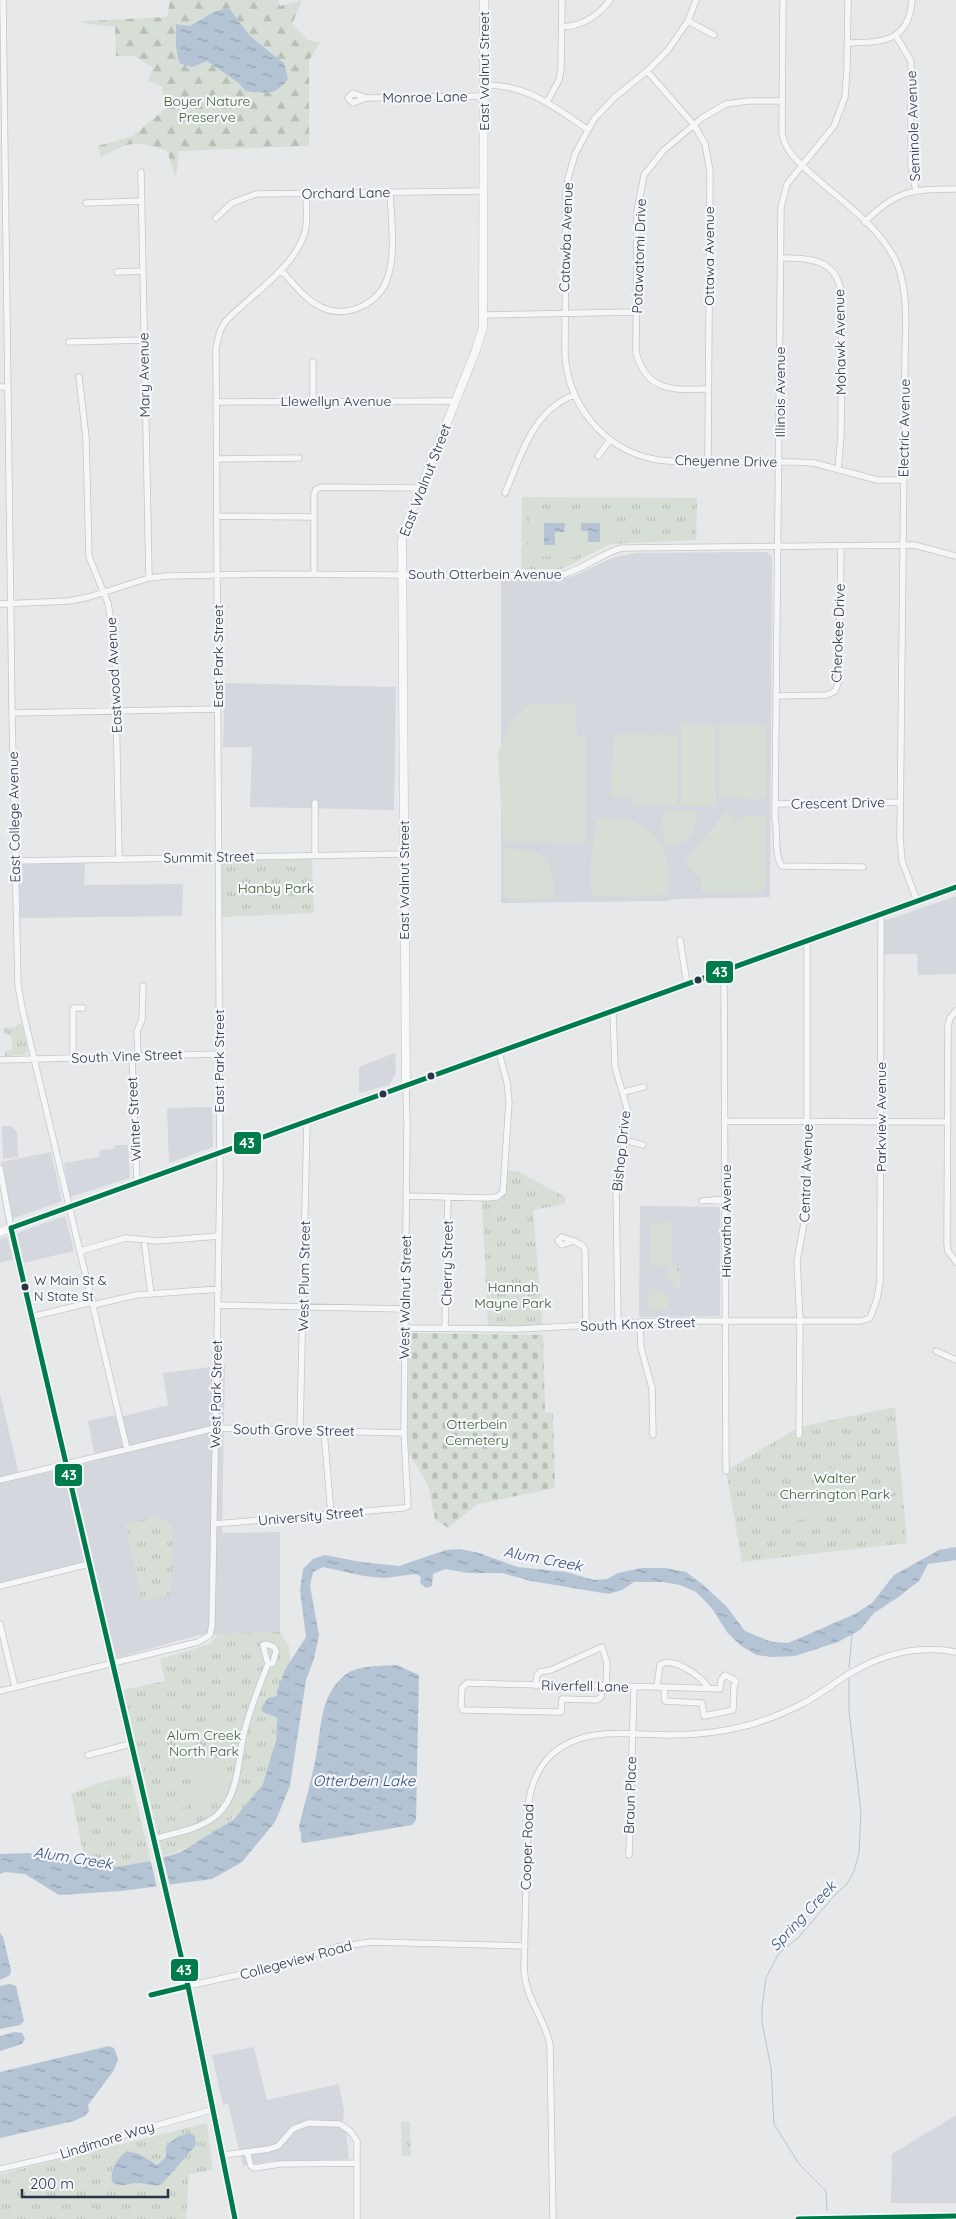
<svg xmlns="http://www.w3.org/2000/svg" width="956" height="2219" font-family="Quicksand,sans-serif">
  <style>
    .built { fill: #d4d7dd }
    .forest { fill: url(#forest-firs); fill-rule: evenodd }
    .cemetery { fill: url(#cemetery-stones) }
    .park { fill: url(#park-tufts) }
    .garden { fill: #d6ded6 }
    .water { fill: url(#water-ripples) }
    .pier { fill: #e6e8ea }
    .lines { fill: none; stroke-linecap: round; stroke-linejoin: round }
    .stream { stroke: #b4c4d5; stroke-width: 1 }
    .minor-casing { stroke: #c4c6c8; stroke-width: 7 }
    .major-casing { stroke: #c2c5c8; stroke-width: 9 }
    .minor { stroke: #f5f6f7; stroke-width: 5.5 }
    .major { stroke: #f8f8f8; stroke-width: 8 }
    .bus-1-casing { stroke: #f4f6f9; stroke-width: 9 }
    .bus-1 { stroke: #007b4b; stroke-width: 5 }
    .bus-dot { fill: #2b3445; stroke: #f4f6f9; stroke-width: 2 }
    .labels { text-anchor: middle; stroke-width: 4.5; stroke-linejoin: round; paint-order: stroke }
    .bus-label { font-size: 13px; fill: #2b3445; stroke: #f4f6f9; text-anchor: start }
    .street-label { font-size: 14px; fill: #2b3445; stroke: #f4f6f9 }
    .park-label { font-size: 14px; fill: #3f6138; stroke: #f4f6f9 }
    .water-label { font-size: 15px; font-style: italic; fill: #34527a; stroke: #f4f6f9 }
    .line-badge { stroke: #f4f6f9; stroke-width: 2 }
    .badge-label { font-size: 14px; text-anchor: middle; font-weight: bold; fill: #fff }
  </style>
  <defs>
    <pattern id="forest-firs" width="22" height="20" patternUnits="userSpaceOnUse" patternTransform="scale(1.25)"><rect width="22" height="20" fill="#d6ded6"/><path d="M5 1l3.5 6h-7zM16 11l3.5 6h-7z" fill="#b8bfb9"/></pattern>
    <pattern id="cemetery-stones" width="16" height="16" patternUnits="userSpaceOnUse" patternTransform="scale(1.25)"><rect width="16" height="16" fill="#d6ded6"/><path d="M2 7V4a2 2 0 0 1 4 0v3zM10 15v-3a2 2 0 0 1 4 0v3z" fill="#b8bfb9"/></pattern>
    <pattern id="park-tufts" width="24" height="20" patternUnits="userSpaceOnUse" patternTransform="scale(1.25)"><rect width="24" height="20" fill="#d6ded6"/><path d="M3 7l-1-3M5 7V3M7 7l1-3M15 17l-1-3M17 17v-4M19 17l1-3" fill="none" stroke="#b8bfb9"/></pattern>
    <pattern id="water-ripples" width="26" height="14" patternUnits="userSpaceOnUse" patternTransform="scale(1.25)"><rect width="26" height="14" fill="#b4c4d5"/><path d="M2 4q2-2 4 0t4 0M15 11q2-2 4 0t4 0" fill="none" stroke="#93a0af"/></pattern>
  </defs>
  <rect width="100%" height="100%" fill="#e6e8ea"/>
  <path class="built" d="M 767,552 L 772,557 L 770,897 L 676,899 L 666,901 L 501,903 L 501,579 L 564,578 L 574,576 L 612,558 L 636,553 Z
    M 225,683 L 396,687 L 394,810 L 250,807 L 252,747 L 223,747 Z
    M 85,863 L 84,885 L 183,884 L 182,916 L 20,918 L 19,864 Z
    M 956,896 L 956,974 L 918,975 L 917,954 L 882,954 L 881,922 Z
    M 395,1053 L 396,1073 L 389,1085 L 359,1093 L 359,1067 Z
    M 212,1107 L 213,1147 L 169,1163 L 167,1108 Z
    M 2,1126 L 11,1126 L 17,1132 L 18,1157 L 3,1159 Z
    M 115,1145 L 128,1145 L 130,1178 L 70,1197 L 64,1163 L 99,1157 L 100,1150 L 114,1149 Z
    M 51,1152 L 62,1201 L 12,1219 L 1,1162 Z
    M 640,1206 L 720,1207 L 720,1316 L 639,1317 Z
    M 65,1216 L 74,1251 L 23,1263 L 16,1236 L 17,1233 Z
    M 7,1237 L 13,1259 L 0,1263 L 0,1239 Z
    M 225,1365 L 222,1533 L 280,1532 L 280,1632 L 199,1635 L 114,1659 L 92,1567 L 0,1588 L 0,1393 L 20,1479 L 96,1461 L 88,1421 L 115,1415 L 124,1416 L 168,1405 L 163,1373 Z
    M 254,2047 L 267,2100 L 339,2084 L 344,2111 L 342,2129 L 346,2131 L 349,2159 L 272,2161 L 243,2166 L 228,2104 L 223,2105 L 212,2055 Z
    M 956,2115 L 956,2203 L 891,2203 L 892,2154 Z"/>
  <path class="forest" d="M 170,0 L 278,0 L 280,6 L 302,0 L 292,24 L 308,40 L 320,43 L 309,60 L 309,146 L 179,151 L 176,178 L 167,151 C 133,140 132,141 101,157 L 98,146 L 133,136 L 166,108 L 162,87 L 148,81 L 153,68 L 135,56 L 116,56 L 115,27 L 82,23 L 84,21 L 167,17 ZM 229,8 L 250,36 L 274,54 L 269,93 L 245,91 L 240,84 L 207,61 L 193,67 L 177,24 L 190,26 Z"/>
  <path class="cemetery" d="M 409,1333 L 543,1335 L 545,1412 L 553,1413 L 555,1488 L 478,1504 L 448,1528 L 435,1519 L 428,1485 L 407,1450 Z"/>
  <path class="park" d="M 522,497 L 697,498 L 696,540 L 610,544 L 562,569 L 521,569 Z
    M 312,859 L 314,913 L 222,917 L 222,864 L 225,861 Z
    M 17,1024 L 22,1024 L 28,1051 L 24,1055 L 5,1056 L 4,1052 L 12,1049 L 12,1037 L 4,1033 L 3,1028 L 16,1027 Z
    M 504,1171 L 517,1171 L 565,1197 L 565,1204 L 533,1210 L 543,1329 L 488,1329 L 482,1198 L 501,1194 Z
    M 680,1266 L 680,1289 L 676,1289 L 675,1286 L 671,1284 L 667,1268 Z
    M 895,1407 L 907,1543 L 742,1562 L 726,1471 L 799,1427 Z
    M 158,1516 L 173,1526 L 171,1595 L 142,1601 L 125,1524 Z
    M 280,1632 L 289,1647 L 294,1685 L 263,1712 L 277,1718 C 276,1736 272,1770 262,1785 C 242,1817 199,1847 163,1856 L 123,1690 L 165,1681 L 160,1659 L 210,1644 L 218,1634 Z
    M 130,1775 L 151,1861 L 116,1867 L 85,1861 L 71,1794 L 99,1783 Z
    M 401,2122 L 410,2122 L 411,2156 L 402,2156 Z
    M 207,2123 L 213,2170 L 189,2174 L 186,2219 L 0,2219 L 0,2174 Z"/>
  <path class="garden" d="M 613,513 L 612,539 L 575,557 L 528,556 L 529,514 Z
    M 575,703 L 577,736 L 586,736 L 586,843 L 503,842 L 498,753 L 512,720 L 530,704 Z
    M 681,725 L 716,725 L 716,806 L 681,806 Z
    M 719,725 L 766,725 L 766,799 L 719,798 Z
    M 614,734 L 678,735 L 677,806 L 634,805 L 634,797 L 611,796 Z
    M 666,810 L 697,810 C 699,829 686,850 664,844 L 662,813 Z
    M 726,812 L 735,820 L 747,816 L 765,815 L 765,888 L 760,893 L 702,893 L 701,879 L 683,863 Z
    M 622,818 C 631,819 636,822 644,827 C 668,845 671,867 668,895 L 596,897 L 591,891 L 590,870 L 596,819 Z
    M 504,849 C 547,849 554,857 554,899 L 510,899 L 504,893 Z
    M 672,1222 L 672,1266 L 651,1266 L 650,1223 Z
    M 648,1289 L 661,1290 L 668,1297 L 668,1309 L 649,1309 Z
    M 835,1468 L 836,1473 L 795,1477 L 795,1472 Z
    M 857,1481 L 859,1494 L 841,1496 L 840,1483 Z
    M 835,1483 L 836,1497 L 787,1502 L 786,1488 Z
    M 855,1500 L 856,1514 L 843,1515 L 841,1502 Z
    M 837,1502 L 838,1516 L 790,1521 L 788,1507 Z
    M 211,1717 L 234,1723 L 230,1752 L 219,1754 L 208,1749 C 204,1736 203,1728 211,1717 Z
    M 203,1752 L 228,1762 L 213,1803 L 188,1793 Z
    M 162,1761 L 165,1775 L 153,1778 L 150,1764 Z
    M 186,1797 L 187,1807 L 171,1809 L 169,1799 Z"/>
  <path class="water" d="M 229,8 L 250,36 L 284,63 L 288,79 C 275,97 265,93 245,91 L 240,84 L 207,61 L 193,67 L 179,63 L 176,47 L 176,24 L 190,26 L 216,11 Z
    M 544,523 L 565,523 L 564,532 L 555,532 L 555,545 L 544,545 Z
    M 581,523 L 600,523 L 600,542 L 588,542 L 588,531 L 581,531 Z
    M 956,1547 L 956,1560 L 928,1564 L 919,1581 L 897,1598 L 874,1613 L 860,1630 L 838,1642 L 795,1656 L 773,1657 L 756,1655 L 740,1645 L 727,1632 L 711,1607 L 696,1592 L 680,1585 L 663,1582 L 634,1582 L 622,1590 L 609,1594 L 531,1581 L 502,1573 L 468,1573 L 445,1569 L 433,1574 L 432,1586 L 426,1588 L 420,1583 L 421,1577 L 416,1574 L 384,1578 L 364,1576 L 323,1567 L 313,1572 L 310,1586 L 319,1635 L 314,1659 L 306,1680 L 290,1786 L 275,1822 L 242,1862 L 212,1879 L 121,1891 L 59,1895 L 25,1874 L 5,1872 L 0,1874 L 0,1854 L 28,1853 L 116,1867 L 151,1861 L 181,1852 L 234,1819 L 263,1784 L 276,1740 L 277,1718 L 263,1712 L 261,1708 L 268,1698 L 277,1696 L 277,1690 L 286,1668 L 306,1637 L 300,1590 L 303,1569 L 313,1559 L 325,1555 L 361,1562 L 399,1566 L 446,1550 L 460,1549 L 479,1553 L 518,1567 L 566,1572 L 594,1580 L 607,1579 L 618,1573 L 641,1568 L 666,1568 L 686,1572 L 701,1583 L 726,1606 L 745,1631 L 772,1642 L 788,1643 L 855,1614 L 872,1603 L 894,1575 L 939,1550 Z
    M 397,1665 L 419,1675 L 416,1820 L 412,1825 L 304,1843 L 301,1842 L 301,1834 L 299,1827 C 304,1804 312,1780 316,1756 C 322,1727 319,1696 345,1675 C 357,1665 382,1666 397,1665 Z
    M 0,1933 L 3,1937 L 11,1970 L 10,1975 L 0,1980 Z
    M 10,1984 L 16,1986 L 24,2021 L 20,2025 L 0,2029 L 0,1986 Z
    M 15,2032 L 22,2033 L 25,2039 L 22,2044 L 0,2051 L 0,2036 Z
    M 109,2046 L 114,2048 L 118,2059 L 114,2070 L 88,2105 L 89,2111 L 85,2116 L 74,2121 L 0,2138 L 0,2072 Z
    M 189,2133 L 195,2136 L 196,2145 L 162,2184 C 152,2188 146,2182 137,2183 C 128,2183 120,2188 112,2182 C 110,2169 117,2158 127,2151 L 139,2154 L 157,2165 L 166,2157 L 166,2146 L 177,2137 Z"/>
  <path class="pier" d="M 162,1853 L 170,1886 L 157,1888 L 150,1858 Z"/>
  <g class="lines">
    <path class="stream" d="M 849,1668 L 852,1634
      M 827,2210 L 826,2191 L 799,2164 L 774,2124 L 771,2068 L 762,2022 L 762,2008 L 766,1978 L 779,1953 L 797,1939 L 835,1895 L 847,1884 L 854,1871 L 859,1853 L 861,1812 L 849,1711 L 849,1678"/>
    <defs>
      <path id="minor" d="M 3,0 L 12,713 L 18,985 L 22,1008 L 127,1449
        M 696,0 L 688,21 L 668,50 L 647,71 L 615,97 L 594,119 L 575,154 L 568,179 L 566,193 L 565,354 C 568,404 602,448 653,459 C 670,463 688,461 706,461 C 736,461 767,462 797,462 L 814,463 L 877,480 L 903,480
        M 783,0 L 782,133 C 785,153 802,165 816,178 C 844,203 883,229 898,266 C 909,296 905,330 905,361 L 900,838 L 902,861 L 917,901
        M 848,0 L 847,69 L 845,97 L 834,126 L 787,184 L 781,207 L 775,818 C 778,831 774,857 782,866 L 863,867
        M 688,21 L 714,35
        M 562,27 C 582,26 598,16 610,0
        M 896,36 L 911,61 L 911,166 L 916,191
        M 848,43 C 883,42 909,42 912,0
        M 647,71 L 694,125 L 705,144 L 710,171 L 708,461
        M 484,85 C 526,84 553,106 587,129
        M 366,98 L 353,103 L 348,98 L 353,93 L 366,98 L 484,96
        M 547,102 L 559,80 L 561,69 L 562,0
        M 141,172 L 149,578
        M 86,203 L 142,201
        M 216,218 L 232,203 L 256,194 L 484,191
        M 865,222 C 896,190 913,189 956,189
        M 781,258 C 814,257 840,261 842,300 L 841,436 L 838,470
        M 281,270 C 293,283 306,301 323,308 C 349,319 381,302 388,276 C 396,253 391,217 390,192
        M 117,272 L 143,271
        M 484,315 L 637,312
        M 69,342 L 144,340
        M 313,362 L 313,401
        M 79,377 L 86,438 L 89,557 L 108,603 L 115,647 L 119,858
        M 0,387 L 8,387
        M 708,389 C 673,390 646,392 636,352 L 637,211 L 644,175 L 664,150 L 702,118 L 726,104 L 748,101 L 782,101
        M 217,402 L 455,401
        M 598,456 L 610,440
        M 217,459 L 299,458
        M 505,493 C 521,456 532,411 574,395
        M 218,516 L 314,517
        M 314,574 L 314,495 L 316,489 L 322,487 L 421,488
        M 0,604 L 69,601 L 89,597 L 149,578 L 166,576 L 264,574 L 558,576 C 582,571 599,554 622,548 L 914,545 L 956,556
        M 776,696 L 827,695 L 835,691 L 839,681 L 841,546
        M 12,713 L 218,709
        M 775,804 L 900,802
        M 315,855 L 315,803
        M 15,861 L 404,854
        M 680,940 L 687,984
        M 724,970 L 726,1471
        M 956,1011 L 950,1018 L 948,1026 L 947,1244 L 948,1251 L 956,1262
        M 613,1012 L 615,1067 L 627,1108 L 626,1133 L 616,1184 L 618,1323
        M 132,1056 L 137,1183
        M 138,1056 L 137,1031 L 142,1020 L 143,986
        M 73,1058 L 73,1008 L 83,1008
        M 0,1060 L 219,1054
        M 624,1092 L 644,1087
        M 725,1121 L 947,1122
        M 624,1140 L 643,1145
        M 0,1168 L 11,1228
        M 406,1196 L 487,1198 L 497,1197 L 503,1192 L 509,1102 L 507,1082 L 499,1053
        M 702,1201 L 726,1199
        M 144,1240 L 151,1294
        M 574,1241 L 562,1237 L 558,1241 L 562,1245 L 574,1241 L 583,1246 L 585,1250 L 586,1325
        M 80,1251 L 126,1238 L 157,1241 L 219,1236
        M 93,1305 L 136,1295 L 219,1289
        M 218,1305 L 405,1309
        M 31,1317 L 92,1302
        M 640,1322 L 641,1348 L 652,1388 L 653,1435
        M 405,1328 L 519,1329 L 661,1321 L 861,1321 L 870,1318 L 877,1299 L 880,1282 L 881,914
        M 445,1328 L 448,1197
        M 936,1351 L 956,1360
        M 300,1430 L 307,1121
        M 324,1431 L 331,1514
        M 799,1435 L 800,1321 L 797,1261 L 807,1206 L 807,940
        M 0,1480 L 215,1428 L 404,1433
        M 214,1524 L 403,1508 L 408,1506 L 404,1433 L 407,1124 L 406,1086
        M 0,1586 L 89,1564
        M 0,1624 L 15,1687
        M 536,1686 L 537,1675 L 540,1672 L 551,1670 L 602,1647 L 607,1663 L 606,1686
        M 602,1686 L 601,1697 L 597,1700 L 562,1699 L 561,1712 L 463,1710 L 461,1706 L 462,1688 L 467,1683 C 551,1686 636,1685 720,1689 L 721,1680 L 725,1675 L 736,1681 L 734,1686 L 733,1710 L 704,1716 L 702,1703 L 665,1701 L 664,1687
        M 657,1687 L 660,1665 C 671,1656 703,1676 708,1688
        M 0,1691 L 198,1642 L 210,1635 L 212,1624 L 220,1175 L 216,348 L 220,331 L 225,322 C 250,295 295,268 305,232 C 308,220 306,206 306,193
        M 88,1755 L 131,1744
        M 153,1839 C 174,1833 199,1830 217,1815 C 239,1795 238,1760 244,1733 C 250,1709 259,1686 268,1664 L 273,1663 L 276,1651 L 274,1647 L 266,1644 L 263,1645 L 268,1664
        M 629,1855 L 634,1687
        M 188,1986 L 260,1970 L 337,1947 L 371,1942 L 525,1946
        M 247,2152 L 251,2166 L 254,2168 L 280,2164 L 357,2163
        M 223,2155 L 269,2149 L 278,2146 L 293,2129 L 308,2123 L 340,2124 L 350,2131 L 357,2141 L 357,2219
        M 0,2169 L 65,2154 L 127,2134 L 214,2109
        M 553,2219 L 550,2045 C 544,2015 525,2000 524,1968 L 528,1807 C 531,1780 543,1755 569,1743 C 600,1728 637,1735 670,1735 C 697,1735 723,1732 749,1725 C 767,1720 786,1712 802,1704 C 820,1695 836,1681 854,1671 C 886,1653 920,1645 956,1652"/>
      <path id="major" d="M 406,1086 L 402,541 L 404,530 L 476,350 L 483,327 L 484,0
        M 11,1228 L 188,1986 L 235,2219
        M 0,1232 L 956,887
        M 798,2219 L 956,2216"/>
    </defs>
    <use href="#minor" class="minor-casing"/>
    <use href="#major" class="major-casing"/>
    <use href="#minor" class="minor"/>
    <use href="#major" class="major"/>
    <defs>
      <path id="bus-1" d="M 11,1228 L 188,1986 L 235,2219
        M 11,1228 L 956,887
        M 151,1995 L 188,1986
        M 798,2219 L 956,2216"/>
    </defs>
    <use href="#bus-1" class="bus-1-casing"/>
    <use href="#bus-1" class="bus-1"/>
  </g>
  <g class="bus-dot">
    <circle cx="698" cy="980" r="4.5"/>
    <circle cx="431" cy="1076" r="4.5"/>
    <circle cx="383" cy="1094" r="4.5"/>
    <circle cx="25" cy="1287" r="4.5"/>
  </g>
  <g class="labels">
    <g class="bus-label">
      <text x="34" y="1285">W Main St &amp;<tspan x="34" dy="16">N State St</tspan></text>
    </g>
    <g class="street-label">
      <text transform="translate(484 71) rotate(-90)" y="5">East Walnut Street</text>
      <text transform="translate(425 97) rotate(-1)" y="5">Monroe Lane</text>
      <text transform="translate(913 126) rotate(-92)" y="5">Seminole Avenue</text>
      <text transform="translate(346 193) rotate(-1)" y="5">Orchard Lane</text>
      <text transform="translate(566 237) rotate(-88)" y="5">Catawba Avenue</text>
      <text transform="translate(639 256) rotate(-88)" y="5">Potawatomi Drive</text>
      <text transform="translate(709 256) rotate(-90)" y="5">Ottawa Avenue</text>
      <text transform="translate(840 342) rotate(-91)" y="5">Mohawk Avenue</text>
      <text transform="translate(144 375) rotate(-91)" y="5">Mary Avenue</text>
      <text transform="translate(780 392) rotate(-90)" y="5">Illinois Avenue</text>
      <text x="336" y="406">Llewellyn Avenue</text>
      <text transform="translate(904 428) rotate(-89)" y="5">Electric Avenue</text>
      <text transform="translate(726 461) rotate(1)" y="5">Cheyenne Drive</text>
      <text transform="translate(425 480) rotate(-69)" y="5">East Walnut Street</text>
      <text x="485" y="579">South Otterbein Avenue</text>
      <text transform="translate(838 633) rotate(-88)" y="5">Cherokee Drive</text>
      <text transform="translate(218 656) rotate(-90)" y="5">East Park Street</text>
      <text transform="translate(114 675) rotate(-93)" y="5">Eastwood Avenue</text>
      <text transform="translate(838 803) rotate(-1)" y="5">Crescent Drive</text>
      <text transform="translate(14 817) rotate(-91)" y="5">East College Avenue</text>
      <text transform="translate(209 857) rotate(-1)" y="5">Summit Street</text>
      <text transform="translate(404 880) rotate(-90)" y="5">East Walnut Street</text>
      <text transform="translate(127 1056) rotate(-2)" y="5">South Vine Street</text>
      <text transform="translate(219 1061) rotate(-90)" y="5">East Park Street</text>
      <text transform="translate(881 1117) rotate(-90)" y="5">Parkview Avenue</text>
      <text transform="translate(134 1119) rotate(-93)" y="5">Winter Street</text>
      <text transform="translate(621 1151) rotate(-84)" y="5">Bishop Drive</text>
      <text transform="translate(806 1173) rotate(-88)" y="5">Central Avenue</text>
      <text transform="translate(726 1221) rotate(-90)" y="5">Hiawatha Avenue</text>
      <text transform="translate(447 1263) rotate(-89)" y="5">Cherry Street</text>
      <text transform="translate(304 1276) rotate(-89)" y="5">West Plum Street</text>
      <text transform="translate(405 1297) rotate(-89)" y="5">West Walnut Street</text>
      <text transform="translate(638 1324) rotate(-2)" y="5">South Knox Street</text>
      <text transform="translate(216 1394) rotate(-89)" y="5">West Park Street</text>
      <text transform="translate(294 1430) rotate(1)" y="5">South Grove Street</text>
      <text transform="translate(311 1516) rotate(-5)" y="5">University Street</text>
      <text transform="translate(585 1686) rotate(1)" y="5">Riverfell Lane</text>
      <text transform="translate(630 1795) rotate(-88)" y="5">Braun Place</text>
      <text transform="translate(527 1847) rotate(-88)" y="5">Cooper Road</text>
      <text transform="translate(296 1960) rotate(-15)" y="5">Collegeview Road</text>
      <text transform="translate(107 2140) rotate(-17)" y="5">Lindimore Way</text>
    </g>
    <g class="park-label">
      <text x="207" y="106">Boyer Nature<tspan x="207" dy="16">Preserve</tspan></text>
      <text x="276" y="893">Hanby Park</text>
      <text x="513" y="1292">Hannah<tspan x="513" dy="16">Mayne Park</tspan></text>
      <text x="477" y="1429">Otterbein<tspan x="477" dy="16">Cemetery</tspan></text>
      <text x="835" y="1483">Walter<tspan x="835" dy="16">Cherrington Park</tspan></text>
      <text x="204" y="1740">Alum Creek<tspan x="204" dy="16">North Park</tspan></text>
    </g>
    <g class="water-label">
      <text transform="translate(543 1559) rotate(11)" y="5">Alum Creek</text>
      <text x="364" y="1786">Otterbein Lake</text>
      <text transform="translate(73 1858) rotate(9)" y="5">Alum Creek</text>
      <text transform="translate(803 1916) rotate(-47)" y="5">Spring Creek</text>
    </g>
  </g>
  <g class="line-badge">
    <rect x="705" y="960" width="29" height="24" rx="5" fill="#007b4b"/>
    <rect x="233" y="1131" width="29" height="24" rx="5" fill="#007b4b"/>
    <rect x="54" y="1463" width="29" height="24" rx="5" fill="#007b4b"/>
    <rect x="170" y="1958" width="29" height="24" rx="5" fill="#007b4b"/>
  </g>
  <g class="badge-label">
    <text x="720" y="977">43</text>
    <text x="247" y="1148">43</text>
    <text x="69" y="1480">43</text>
    <text x="184" y="1975">43</text>
  </g>
  <path d="M22 2189v8h146v-8" fill="none" stroke="#2b3445" stroke-width="2.5"/>
  <text x="30" y="2189" font-size="15" fill="#2b3445" stroke="#f4f6f9" stroke-width="4" paint-order="stroke">200 m</text>
</svg>
